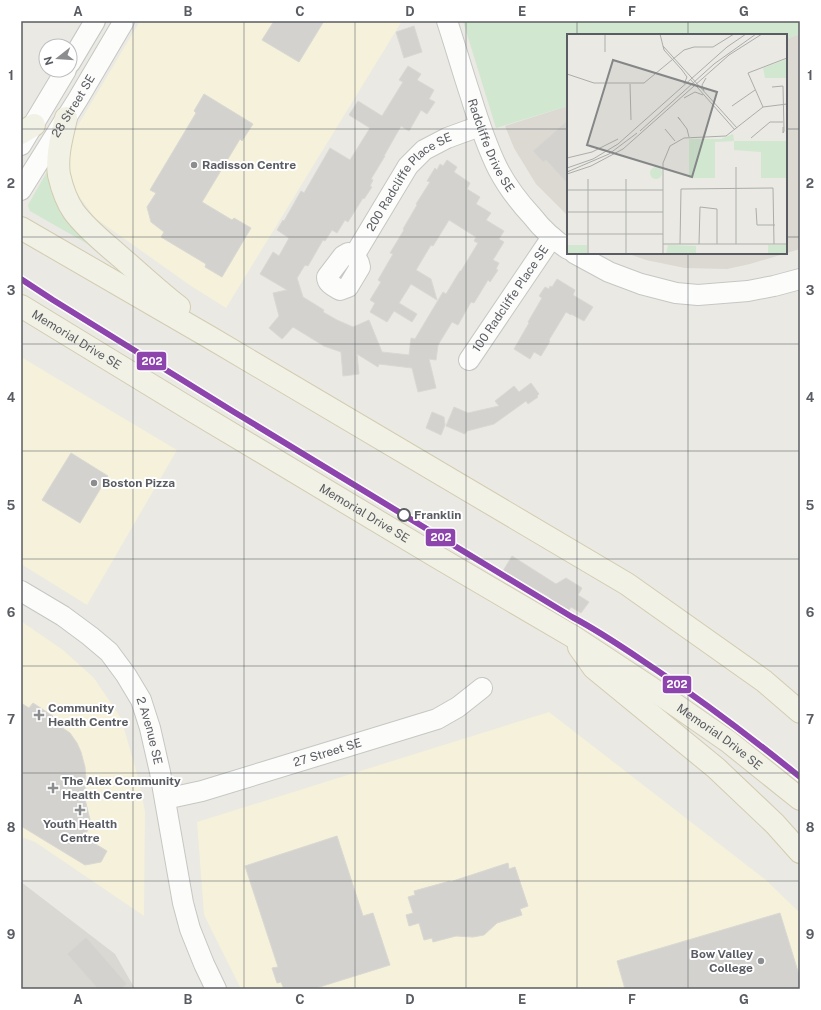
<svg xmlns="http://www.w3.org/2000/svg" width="821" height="1010" font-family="'Public Sans',sans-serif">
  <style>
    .commercial { fill: #f5f1da }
    .industrial { fill: #d9d8d3 }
    .education { fill: #dbd9d1 }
    .green { fill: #d1e7cf }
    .building { fill: #d3d2ce; stroke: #d9d8d2 }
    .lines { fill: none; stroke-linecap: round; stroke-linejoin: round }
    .minor-casing { stroke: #c6c7c5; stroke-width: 22 }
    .major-casing { stroke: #d2ccb0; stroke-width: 24 }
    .minor { stroke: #fcfcfb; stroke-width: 20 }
    .major { stroke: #f2f1e6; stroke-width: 22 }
    .rail-1-casing { stroke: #fff; stroke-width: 9 }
    .rail-1 { stroke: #8e44ad; stroke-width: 6 }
    .grid { fill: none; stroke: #595c62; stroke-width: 1; stroke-opacity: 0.55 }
    .poi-dot { fill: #8c8d8f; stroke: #fff; stroke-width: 1.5 }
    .stop-dot { fill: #fff; stroke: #595c62; stroke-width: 2 }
    .labels { text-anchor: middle; stroke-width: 4; stroke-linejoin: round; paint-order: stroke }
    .street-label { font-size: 12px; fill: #595c62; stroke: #fff }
    .poi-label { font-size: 12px; font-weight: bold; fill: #595c62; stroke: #fff; text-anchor: start }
    .stop-label { font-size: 12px; font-weight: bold; fill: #595c62; stroke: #fff; text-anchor: start }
    .inset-road { fill: none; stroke: #acadab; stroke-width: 1 }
    .view { fill: #848688; fill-opacity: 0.15; stroke: #848688; stroke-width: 2 }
    .inset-edge { fill: none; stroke: #595c62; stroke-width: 2 }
    .line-badge { stroke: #fff; stroke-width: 1.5 }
    .badge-label { font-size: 11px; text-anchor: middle; font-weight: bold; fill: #fff }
    .neatline { fill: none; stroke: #595c62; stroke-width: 1.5 }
    .grid-label { font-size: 13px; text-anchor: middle; font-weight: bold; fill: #595c62 }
  </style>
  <rect width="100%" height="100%" fill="#eae9e3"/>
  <path class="commercial" d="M 140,21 L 402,21 L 226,308 L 191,286 L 95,218 L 76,192 L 69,177 L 68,142 Z
    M 21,357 L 177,450 L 87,605 L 21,564 Z
    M 21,621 L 63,650 L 94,678 L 121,718 L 138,777 L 145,811 L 144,916 L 35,842 L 21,837 Z
    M 549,712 L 766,880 L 800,913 L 800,989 L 241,989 L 204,915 L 197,822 Z"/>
  <path class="industrial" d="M 21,882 L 115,954 L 135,989 L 21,989 Z"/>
  <path class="education" d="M 800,34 L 800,249 L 750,264 L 727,269 L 685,268 L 646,260 L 626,253 L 786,253 L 786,39 Z
    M 568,106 L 568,216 L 536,184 L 514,148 L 505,126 Z"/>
  <path class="green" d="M 463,21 L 800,21 L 800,34 L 786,39 L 786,35 L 568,35 L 568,106 L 496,128 Z
    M 48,170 L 93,247 L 30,211 L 28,205 Z"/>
  <path class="building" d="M 274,21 L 324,21 L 299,62 L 262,40 Z
    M 414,26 L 422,52 L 404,58 L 396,32 Z
    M 408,66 L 421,74 L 417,80 L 434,90 L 429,99 L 435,102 L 427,114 L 421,110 L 409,131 L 401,126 L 384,156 L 385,156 L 371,179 L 373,180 L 370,186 L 372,187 L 364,199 L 363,198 L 348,222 L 345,220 L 337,233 L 332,230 L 325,241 L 323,240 L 308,266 L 305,265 L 297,278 L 303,297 L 324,310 L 323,312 L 337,320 L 353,327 L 369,320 L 382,352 L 409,355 L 411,338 L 415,339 L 443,292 L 446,294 L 460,271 L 461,271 L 478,243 L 474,241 L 476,237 L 449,220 L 433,246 L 431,245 L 416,270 L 431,279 L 437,300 L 411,284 L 399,303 L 417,314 L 412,322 L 394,311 L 387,322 L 370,312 L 375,303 L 370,300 L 381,282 L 378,280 L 393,254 L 390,253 L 404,230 L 403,229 L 417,205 L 416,204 L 430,182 L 427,181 L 435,168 L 437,170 L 440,164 L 443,166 L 447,160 L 457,167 L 454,172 L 470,183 L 467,189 L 480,197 L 476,204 L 491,213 L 486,220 L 504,231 L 499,239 L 504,242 L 493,260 L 499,263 L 496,269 L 498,270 L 490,282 L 488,280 L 474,303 L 471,302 L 458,325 L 452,322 L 438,345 L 436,360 L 429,359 L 436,388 L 418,392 L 412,368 L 379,364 L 378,367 L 357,354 L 359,374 L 343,376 L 341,352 L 324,346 L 293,327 L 282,339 L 269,328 L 279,316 L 273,293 L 287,290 L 260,274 L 273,252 L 279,256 L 289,238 L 277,230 L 283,220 L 284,221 L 301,191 L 304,193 L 330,148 L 350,160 L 370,128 L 349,115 L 358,101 L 382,116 L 403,82 L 399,80 Z
    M 204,94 L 253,124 L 242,141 L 240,139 L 202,202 L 232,220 L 234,218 L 251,228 L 222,277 L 205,267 L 206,264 L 161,237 L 164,232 L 151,222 L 147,207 L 156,193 L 150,190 L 196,113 L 194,111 Z
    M 568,120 L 568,184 L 546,160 L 543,162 L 533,151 Z
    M 557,279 L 575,290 L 573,295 L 593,307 L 584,321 L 571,314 L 571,315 L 566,312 L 549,340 L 550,341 L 541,356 L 534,352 L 530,359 L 514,349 L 529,323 L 528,322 L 542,298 L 539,296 L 545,287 L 549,289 L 550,286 L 552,287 Z
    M 531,383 L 539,394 L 537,396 L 538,397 L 528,404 L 526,401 L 494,424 L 467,431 L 465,434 L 446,426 L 454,407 L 468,413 L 499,406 L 495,401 L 514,386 L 519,392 Z
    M 432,412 L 444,417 L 445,425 L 441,435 L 426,428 Z
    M 71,453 L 108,476 L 80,523 L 42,500 Z
    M 512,556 L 556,584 L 566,578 L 582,588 L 578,595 L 589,602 L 581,613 L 571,607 L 566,615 L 550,604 L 549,597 L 503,571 Z
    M 21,703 L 29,708 L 33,703 L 53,716 L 51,720 L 70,733 L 77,743 L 81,752 L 85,767 L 86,782 L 84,795 L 91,824 L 84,837 L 107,851 L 101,862 L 85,865 L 21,826 Z
    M 337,836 L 363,916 L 373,913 L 390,965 L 313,989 L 284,989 L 281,982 L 277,983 L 272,968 L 278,967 L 245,866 Z
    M 508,863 L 509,869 L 515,867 L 528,906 L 520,909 L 522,915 L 497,923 L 484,935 L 473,937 L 456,936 L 433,942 L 432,938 L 424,940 L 419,923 L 409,926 L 406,915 L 413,913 L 408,897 L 415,895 L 414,891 L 450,881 L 450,882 Z
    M 780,913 L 800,978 L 800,989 L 625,989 L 617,961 Z
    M 86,937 L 127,984 L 121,989 L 98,989 L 67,954 Z"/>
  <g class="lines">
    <defs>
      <g id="minor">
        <path id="s1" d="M 447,21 C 455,45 462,70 470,94 C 478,120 486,145 498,169 C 507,186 519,202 532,216 C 542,229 554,240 568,249"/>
        <path d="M 70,63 L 95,21"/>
        <path d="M 21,145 L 66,70"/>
        <path id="s2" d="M 21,190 L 78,99 L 124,21"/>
        <path d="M 348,253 C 355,257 359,259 360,267 L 348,287 L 340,290 C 335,287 327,284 327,277 L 343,256 Z"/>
        <path d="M 574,253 L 609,272 L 641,284 L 676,293 L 698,295 L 748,291 L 774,286 L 800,279"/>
        <path id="s3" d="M 354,256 L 408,166 L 424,150 L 447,138 L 480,126"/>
        <path id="s4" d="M 469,360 L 552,237"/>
        <path id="s5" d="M 21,591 L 63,616 L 90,636 L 109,652 L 126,675 L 141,700 L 150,728 L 160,772 L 183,903 L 190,929 L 204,964 L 216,989"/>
        <path id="s6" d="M 165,799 L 202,791 L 437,719 L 458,707 L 482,688"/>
      </g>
      <g id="major">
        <path d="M 66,118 C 62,136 56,156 59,175 C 62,188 67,202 74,212 C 86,228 101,240 116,253 C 137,271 157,290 179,307"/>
        <path d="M 21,133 L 34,125"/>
        <path d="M 21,228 L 211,338 L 627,584 L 764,681 L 800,712"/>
        <path id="s7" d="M 21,306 L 195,412 L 439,558 L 572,636 L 651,688 L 729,742 L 800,799"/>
        <path d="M 579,647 L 594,668 L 716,768 L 775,824 L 800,852"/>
      </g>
    </defs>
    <use href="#minor" class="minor-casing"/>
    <use href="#major" class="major-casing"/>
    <use href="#minor" class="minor"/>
    <use href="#major" class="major"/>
    <defs>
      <path id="rail-1" d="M 21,279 L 53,300 L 234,412 L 572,617 C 601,632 628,651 655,669 C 705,703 753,739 800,777"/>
    </defs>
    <use href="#rail-1" class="rail-1-casing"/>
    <use href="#rail-1" class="rail-1"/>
  </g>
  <path class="grid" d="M 133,21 L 133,989M 244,21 L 244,989M 355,21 L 355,989M 466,21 L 466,989M 577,21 L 577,35M 688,21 L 688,35M 21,129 L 568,129M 786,129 L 800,129M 21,237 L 568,237M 786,237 L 800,237M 577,253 L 577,989M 688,253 L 688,989M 21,344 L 800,344M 21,451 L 800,451M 21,559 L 800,559M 21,666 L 800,666M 21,773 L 800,773M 21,881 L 800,881"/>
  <g class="poi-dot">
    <circle cx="194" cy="165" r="4"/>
    <circle cx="94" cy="483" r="4"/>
    <path d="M37 709h4v4h4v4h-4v4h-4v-4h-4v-4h4z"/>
    <path d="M51 782h4v4h4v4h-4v4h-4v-4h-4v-4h4z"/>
    <path d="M78 804h4v4h4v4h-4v4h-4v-4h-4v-4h4z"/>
    <circle cx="761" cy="961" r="4"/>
  </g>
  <circle class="stop-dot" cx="404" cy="515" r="6"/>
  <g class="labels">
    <g class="street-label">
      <text dy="4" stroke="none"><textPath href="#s2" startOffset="99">28 Street SE</textPath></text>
      <text dy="4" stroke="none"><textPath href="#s1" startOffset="132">Radcliffe Drive SE</textPath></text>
      <text dy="4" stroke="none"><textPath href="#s3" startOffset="94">200 Radcliffe Place SE</textPath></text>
      <text dy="4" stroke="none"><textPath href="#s4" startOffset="74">100 Radcliffe Place SE</textPath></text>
      <text dy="4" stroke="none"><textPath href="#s7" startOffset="65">Memorial Drive SE</textPath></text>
      <text dy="4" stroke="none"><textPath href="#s7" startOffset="401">Memorial Drive SE</textPath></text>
      <text dy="4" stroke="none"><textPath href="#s5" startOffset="197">2 Avenue SE</textPath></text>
      <text dy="4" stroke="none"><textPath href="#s7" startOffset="821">Memorial Drive SE</textPath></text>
      <text dy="4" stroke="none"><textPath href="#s6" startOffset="169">27 Street SE</textPath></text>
    </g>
    <g class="poi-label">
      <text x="202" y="169">Radisson Centre</text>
      <text x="102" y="487">Boston Pizza</text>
      <text x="48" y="712">Community<tspan x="48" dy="14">Health Centre</tspan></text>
      <text x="62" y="785">The Alex Community<tspan x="62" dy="14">Health Centre</tspan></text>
      <text x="80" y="828" text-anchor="middle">Youth Health<tspan x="80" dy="14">Centre</tspan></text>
      <text x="753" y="958" text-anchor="end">Bow Valley<tspan x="753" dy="14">College</tspan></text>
    </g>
    <g class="stop-label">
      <text x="414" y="519">Franklin</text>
    </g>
  </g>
  <g transform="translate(567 34)">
    <rect width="220" height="220" fill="#eae9e3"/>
    <path d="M 220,25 L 220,44 L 198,44 L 196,34 ZM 166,100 L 167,107 L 220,107 L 220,144 L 194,144 L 194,118 L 167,116 L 167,107 L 148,108 L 148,144 L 122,144 L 122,105 L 154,105 ZM83 139a6 6 0 1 1 12 0a6 6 0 1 1-12 0ZM 0,211 L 20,211 L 20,220 L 0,220 ZM 101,211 L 129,212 L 129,220 L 99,220 ZM 201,211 L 220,211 L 220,220 L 201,220 Z" fill="#d1e7cf"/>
    <path class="inset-road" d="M 93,0 L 97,16 L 115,36M 96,12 L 170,94M 38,18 L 38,0M 115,36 L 120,43 L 117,50M 0,40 L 27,49 L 77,49 L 117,16 L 127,13 L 146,13 L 167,0M 123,45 L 168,96M 63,50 L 64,86M 205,53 L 216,52 L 217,97 L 216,99 L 216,93M 137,57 L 135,51 L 139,44M 117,64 L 128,58 L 136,61M 165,72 L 188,56M 196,73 L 181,39 L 220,24M 113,86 L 111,83 L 120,95 L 122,103M 98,95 L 108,107M 73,97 L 147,30 L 189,0M 184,104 L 203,88 L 216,88M 0,124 L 25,118 L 51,105M 169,133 L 169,210M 0,134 L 26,125 L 51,110 L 160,13 L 179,0M 0,138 L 42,120 L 70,99M 0,140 L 24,132 L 56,115 L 162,21 L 195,0M 21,145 L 21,220M 59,145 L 59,220M 0,156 L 96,156M 189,174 L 190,191 L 208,191M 0,178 L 96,178M 0,200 L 96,200M 96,210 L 220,210M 113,210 L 114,155 L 206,154 L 207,210M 132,210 L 133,173 L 150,175 L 150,210M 96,220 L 96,129 L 103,112 L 117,104 L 159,102 L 196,73 L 220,70"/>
    <path class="view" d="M 46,26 L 150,58 L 125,143 L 20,111 Z"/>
    <rect width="220" height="220" class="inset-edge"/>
  </g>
  <g class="line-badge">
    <rect x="136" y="351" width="31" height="20" rx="4" fill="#8e44ad"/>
    <rect x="425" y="528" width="31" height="19" rx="4" fill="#8e44ad"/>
    <rect x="662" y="675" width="30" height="19" rx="4" fill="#8e44ad"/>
  </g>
  <g class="badge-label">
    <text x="152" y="365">202</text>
    <text x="441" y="541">202</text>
    <text x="677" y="688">202</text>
  </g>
  <rect width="821" height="1010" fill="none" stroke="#ffffff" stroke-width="44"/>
  <g transform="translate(58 58) rotate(253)"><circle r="19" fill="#ffffff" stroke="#bdbec0"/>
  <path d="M0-3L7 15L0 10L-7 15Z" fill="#8c8d8f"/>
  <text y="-6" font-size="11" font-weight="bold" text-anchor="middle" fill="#595c62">N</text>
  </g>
  <rect x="22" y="22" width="777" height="966" class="neatline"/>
  <g class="grid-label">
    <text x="78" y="16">A</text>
    <text x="188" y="16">B</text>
    <text x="300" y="16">C</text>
    <text x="410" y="16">D</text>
    <text x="522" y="16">E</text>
    <text x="632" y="16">F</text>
    <text x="744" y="16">G</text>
    <text x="11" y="80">1</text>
    <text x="810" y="80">1</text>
    <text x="11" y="188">2</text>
    <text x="810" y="188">2</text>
    <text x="11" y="295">3</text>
    <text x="810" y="295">3</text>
    <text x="11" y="402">4</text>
    <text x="810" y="402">4</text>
    <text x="11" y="510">5</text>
    <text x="810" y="510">5</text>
    <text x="11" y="617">6</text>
    <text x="810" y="617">6</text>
    <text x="11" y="724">7</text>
    <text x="810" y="724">7</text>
    <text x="11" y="832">8</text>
    <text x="810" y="832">8</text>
    <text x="11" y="939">9</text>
    <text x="810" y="939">9</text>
    <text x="78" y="1004">A</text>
    <text x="188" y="1004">B</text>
    <text x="300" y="1004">C</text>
    <text x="410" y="1004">D</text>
    <text x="522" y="1004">E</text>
    <text x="632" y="1004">F</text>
    <text x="744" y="1004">G</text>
  </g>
</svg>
